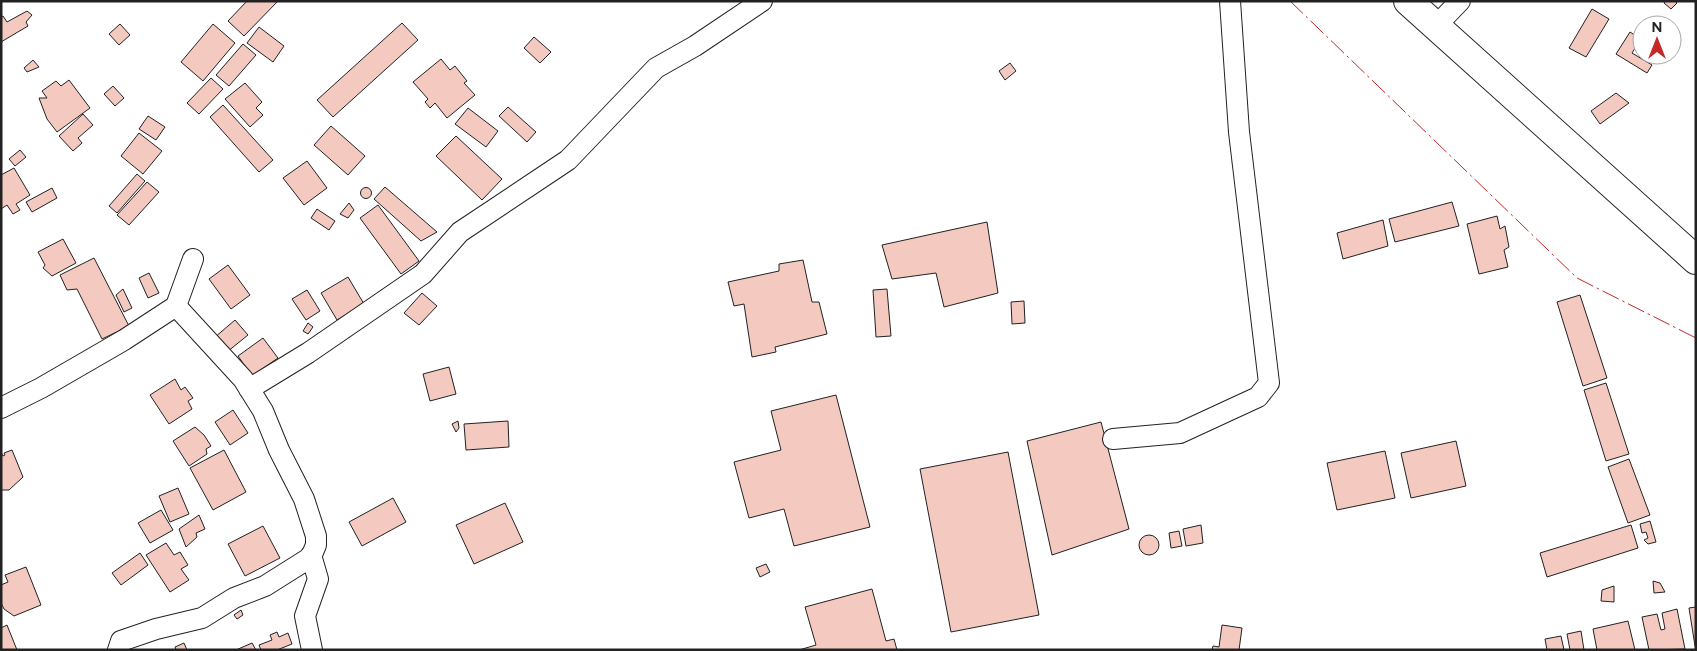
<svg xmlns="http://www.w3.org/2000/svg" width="1697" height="651" font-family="Figtree,sans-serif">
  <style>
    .building { fill: #f3c9c0; stroke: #222 }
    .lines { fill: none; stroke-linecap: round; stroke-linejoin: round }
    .minor-casing { stroke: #222; stroke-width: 22 }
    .highway-casing { stroke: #222; stroke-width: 30 }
    .minor { stroke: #fff; stroke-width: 20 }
    .highway { stroke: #fff; stroke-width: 28 }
    .power { stroke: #c62828; stroke-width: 1; stroke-dasharray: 18 4 2.5 4; stroke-linecap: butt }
  </style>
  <rect width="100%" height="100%" fill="#fff"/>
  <path class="building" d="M 247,1 L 278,1 L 244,36 L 228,21 Z
    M 1665,1 L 1675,1 L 1677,3 L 1671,9 L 1664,3 Z
    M 1592,9 L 1609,19 L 1586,57 L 1569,48 Z
    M 27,11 L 32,15 L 26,22 L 28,26 L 1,42 L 1,17 L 3,16 L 7,22 Z
    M 402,23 L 418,40 L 333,117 L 317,100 Z
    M 120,24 L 130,35 L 119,45 L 109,34 Z
    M 213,24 L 235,43 L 203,81 L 181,62 Z
    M 259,27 L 284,46 L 273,62 L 247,43 Z
    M 1630,32 L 1641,39 L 1632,53 L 1652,65 L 1647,73 L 1616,54 Z
    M 534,37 L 551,52 L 540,63 L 524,48 Z
    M 243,44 L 256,55 L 229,86 L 216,75 Z
    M 441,59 L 450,70 L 455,66 L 467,81 L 464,83 L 475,95 L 447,118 L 435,103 L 430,108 L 425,102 L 428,99 L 413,82 Z
    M 33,60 L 39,67 L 27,72 L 24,68 Z
    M 1010,63 L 1016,71 L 1005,80 L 999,71 Z
    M 211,78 L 223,89 L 199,114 L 187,103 Z
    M 69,80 L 90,108 L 57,132 L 47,119 L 39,98 L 47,98 L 42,91 L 56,81 L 61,86 Z
    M 245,83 L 262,102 L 256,108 L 263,115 L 250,127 L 225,99 Z
    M 113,86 L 124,98 L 115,106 L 104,94 Z
    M 1616,93 L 1629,103 L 1600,124 L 1591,111 Z
    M 223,105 L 273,160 L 259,172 L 210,117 Z
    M 508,107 L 536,132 L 527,142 L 499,116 Z
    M 468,108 L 498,131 L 486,147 L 455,124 Z
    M 83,114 L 93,125 L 78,138 L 82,143 L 73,151 L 59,136 Z
    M 148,116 L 165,127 L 156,140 L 139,129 Z
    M 331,126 L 365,156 L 348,175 L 314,145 Z
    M 139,133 L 162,151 L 143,174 L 121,156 Z
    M 456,136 L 502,179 L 482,200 L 436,156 Z
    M 20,150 L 26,157 L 15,166 L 9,159 Z
    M 307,161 L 327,188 L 304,205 L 283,178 Z
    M 14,168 L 30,195 L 16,204 L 20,210 L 13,214 L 7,205 L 1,209 L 1,175 Z
    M 137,174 L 145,181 L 117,213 L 109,206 Z
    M 147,182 L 159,192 L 129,225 L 117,215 Z
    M 385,187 L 437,232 L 421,241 L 374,199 Z
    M360.5 193a5.5 5.5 0 1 1 11 0a5.5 5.5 0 1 1-11 0Z
    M 52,188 L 57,198 L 32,212 L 26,202 Z
    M 1452,202 L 1459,226 L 1395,242 L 1389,219 Z
    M 349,203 L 354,210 L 348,218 L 340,214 Z
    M 378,205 L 419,261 L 401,274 L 360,218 Z
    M 317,209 L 335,221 L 329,230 L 311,218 Z
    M 1497,216 L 1500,229 L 1505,226 L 1509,247 L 1504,250 L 1508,267 L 1479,274 L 1467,224 Z
    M 1383,220 L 1388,246 L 1343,259 L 1337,233 Z
    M 987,222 L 998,293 L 944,307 L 936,273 L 892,279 L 882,245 Z
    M 63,239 L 76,263 L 52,276 L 43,268 L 45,265 L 38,252 Z
    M 94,258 L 129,326 L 102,339 L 77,289 L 67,290 L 60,275 Z
    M 803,260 L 812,302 L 819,302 L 827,334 L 775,347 L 776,352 L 752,357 L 744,304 L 734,306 L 728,282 L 779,271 L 779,264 Z
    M 228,265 L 250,295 L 231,309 L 209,279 Z
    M 149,273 L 159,293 L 148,298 L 139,278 Z
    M 348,277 L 364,304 L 337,320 L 321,293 Z
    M 123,289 L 132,308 L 124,312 L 116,295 Z
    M 887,289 L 891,336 L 876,337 L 873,290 Z
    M 307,290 L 320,311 L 306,320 L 292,299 Z
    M 422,293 L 437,306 L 419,325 L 404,313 Z
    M 1580,295 L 1607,378 L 1583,386 L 1557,302 Z
    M 1024,301 L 1025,323 L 1012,324 L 1011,302 Z
    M 235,320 L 248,335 L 227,352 L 214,338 Z
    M 308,323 L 313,327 L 308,334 L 303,331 Z
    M 263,338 L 278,358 L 252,376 L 238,356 Z
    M 449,367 L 456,394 L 430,401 L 423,374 Z
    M 175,379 L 181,390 L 185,387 L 193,398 L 188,401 L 192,409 L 169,424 L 150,395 Z
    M 1606,383 L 1629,454 L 1606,461 L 1584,390 Z
    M 836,395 L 870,527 L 794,546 L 784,509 L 749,518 L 734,462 L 781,450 L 771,411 Z
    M 233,410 L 248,433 L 230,445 L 215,422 Z
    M 458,421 L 459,428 L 456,432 L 452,424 Z
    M 508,421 L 509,447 L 466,450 L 464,424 Z
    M 1101,422 L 1129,529 L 1052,555 L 1027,441 Z
    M 195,427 L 204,435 L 211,446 L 206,449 L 207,454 L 189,466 L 173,441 Z
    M 1456,441 L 1466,486 L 1411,498 L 1401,453 Z
    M 12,450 L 23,477 L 9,490 L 1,490 L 1,452 L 3,456 L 5,455 L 4,453 Z
    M 224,450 L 246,492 L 213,510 L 190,468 Z
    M 1385,451 L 1395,498 L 1337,510 L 1327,463 Z
    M 1008,452 L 1039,615 L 951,632 L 920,469 Z
    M 1629,459 L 1650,515 L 1628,523 L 1608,467 Z
    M 178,488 L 189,514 L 170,522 L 159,496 Z
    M 393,498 L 406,522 L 362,546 L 349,522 Z
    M 505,503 L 523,542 L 474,564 L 456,525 Z
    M 161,510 L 173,530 L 150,543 L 138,523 Z
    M 199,515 L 205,529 L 196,533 L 197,537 L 186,547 L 179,529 Z
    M 1650,521 L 1656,542 L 1648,544 L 1644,540 L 1648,538 L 1646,532 L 1642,533 L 1640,524 Z
    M 1201,525 L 1203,543 L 1186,546 L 1183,529 Z
    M 1631,525 L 1638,548 L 1547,577 L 1540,553 Z
    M 263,526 L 280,558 L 245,576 L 228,544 Z
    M 1179,531 L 1182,546 L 1171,548 L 1169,533 Z
    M1139 545a10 10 0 1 1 20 0a10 10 0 1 1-20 0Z
    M 166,543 L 174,555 L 180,552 L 188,565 L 181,569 L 189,580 L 170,592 L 146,555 Z
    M 140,553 L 148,565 L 121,585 L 112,573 Z
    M 766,564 L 770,572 L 760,577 L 756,568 Z
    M 26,567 L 41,605 L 14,616 L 4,609 L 1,603 L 1,585 L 8,582 L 5,575 Z
    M 1653,581 L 1660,583 L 1665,592 L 1654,593 Z
    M 1614,586 L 1614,602 L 1601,601 L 1602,590 Z
    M 872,589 L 886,641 L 894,639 L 897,650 L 799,650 L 816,645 L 805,607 Z
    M 1696,607 L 1696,646 L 1695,646 L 1689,608 Z
    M 1677,609 L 1685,649 L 1649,650 L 1642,617 L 1657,614 L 1661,630 L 1665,629 L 1662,613 Z
    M 241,610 L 243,615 L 237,619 L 234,615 Z
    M 1628,621 L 1635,650 L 1597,650 L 1593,629 Z
    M 7,625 L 17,650 L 1,650 L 1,628 Z
    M 1222,625 L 1242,628 L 1239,650 L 1212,650 L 1213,646 L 1219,647 Z
    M 1581,631 L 1584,650 L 1570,650 L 1567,634 Z
    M 277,632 L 279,637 L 288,633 L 292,644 L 277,650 L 261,650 L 259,645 L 272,640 L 270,635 Z
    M 1561,636 L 1564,650 L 1547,650 L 1545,639 Z
    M 184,643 L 187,650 L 176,650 L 175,647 Z
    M 252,643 L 256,650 L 236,650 Z"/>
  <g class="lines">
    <defs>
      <path id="minor" d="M 1436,26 L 1460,1
        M 249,389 L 308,353 L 423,274 L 460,232 L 568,160 L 656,68 L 695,46 L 762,1
        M 1,408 L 41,388 L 124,340 L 176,306 L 193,259
        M 1113,439 L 1180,433 L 1258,397 L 1269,383 L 1239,132 L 1230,1
        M 311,555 L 318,579 L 305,616 L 312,650
        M 118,650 L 121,641 L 156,629 L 202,618 L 234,598 L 265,586 L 311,557 L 316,545 L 316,536 L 304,499 L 279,450 L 263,411 L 243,379 L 176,306"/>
      <path id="highway" d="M 1408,1 L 1696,260"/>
    </defs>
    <use href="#minor" class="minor-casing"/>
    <use href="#highway" class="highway-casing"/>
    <use href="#minor" class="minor"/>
    <use href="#highway" class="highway"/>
    <path class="power" d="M 1290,1 L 1577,278 L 1696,338"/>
  </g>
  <rect width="1697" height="651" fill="none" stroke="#222222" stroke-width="5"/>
  <g transform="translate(1657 40)"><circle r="24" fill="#ffffff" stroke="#a7a7a7"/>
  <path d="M0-4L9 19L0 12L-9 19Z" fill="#c62828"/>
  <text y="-8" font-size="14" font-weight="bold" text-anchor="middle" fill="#222222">N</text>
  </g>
</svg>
